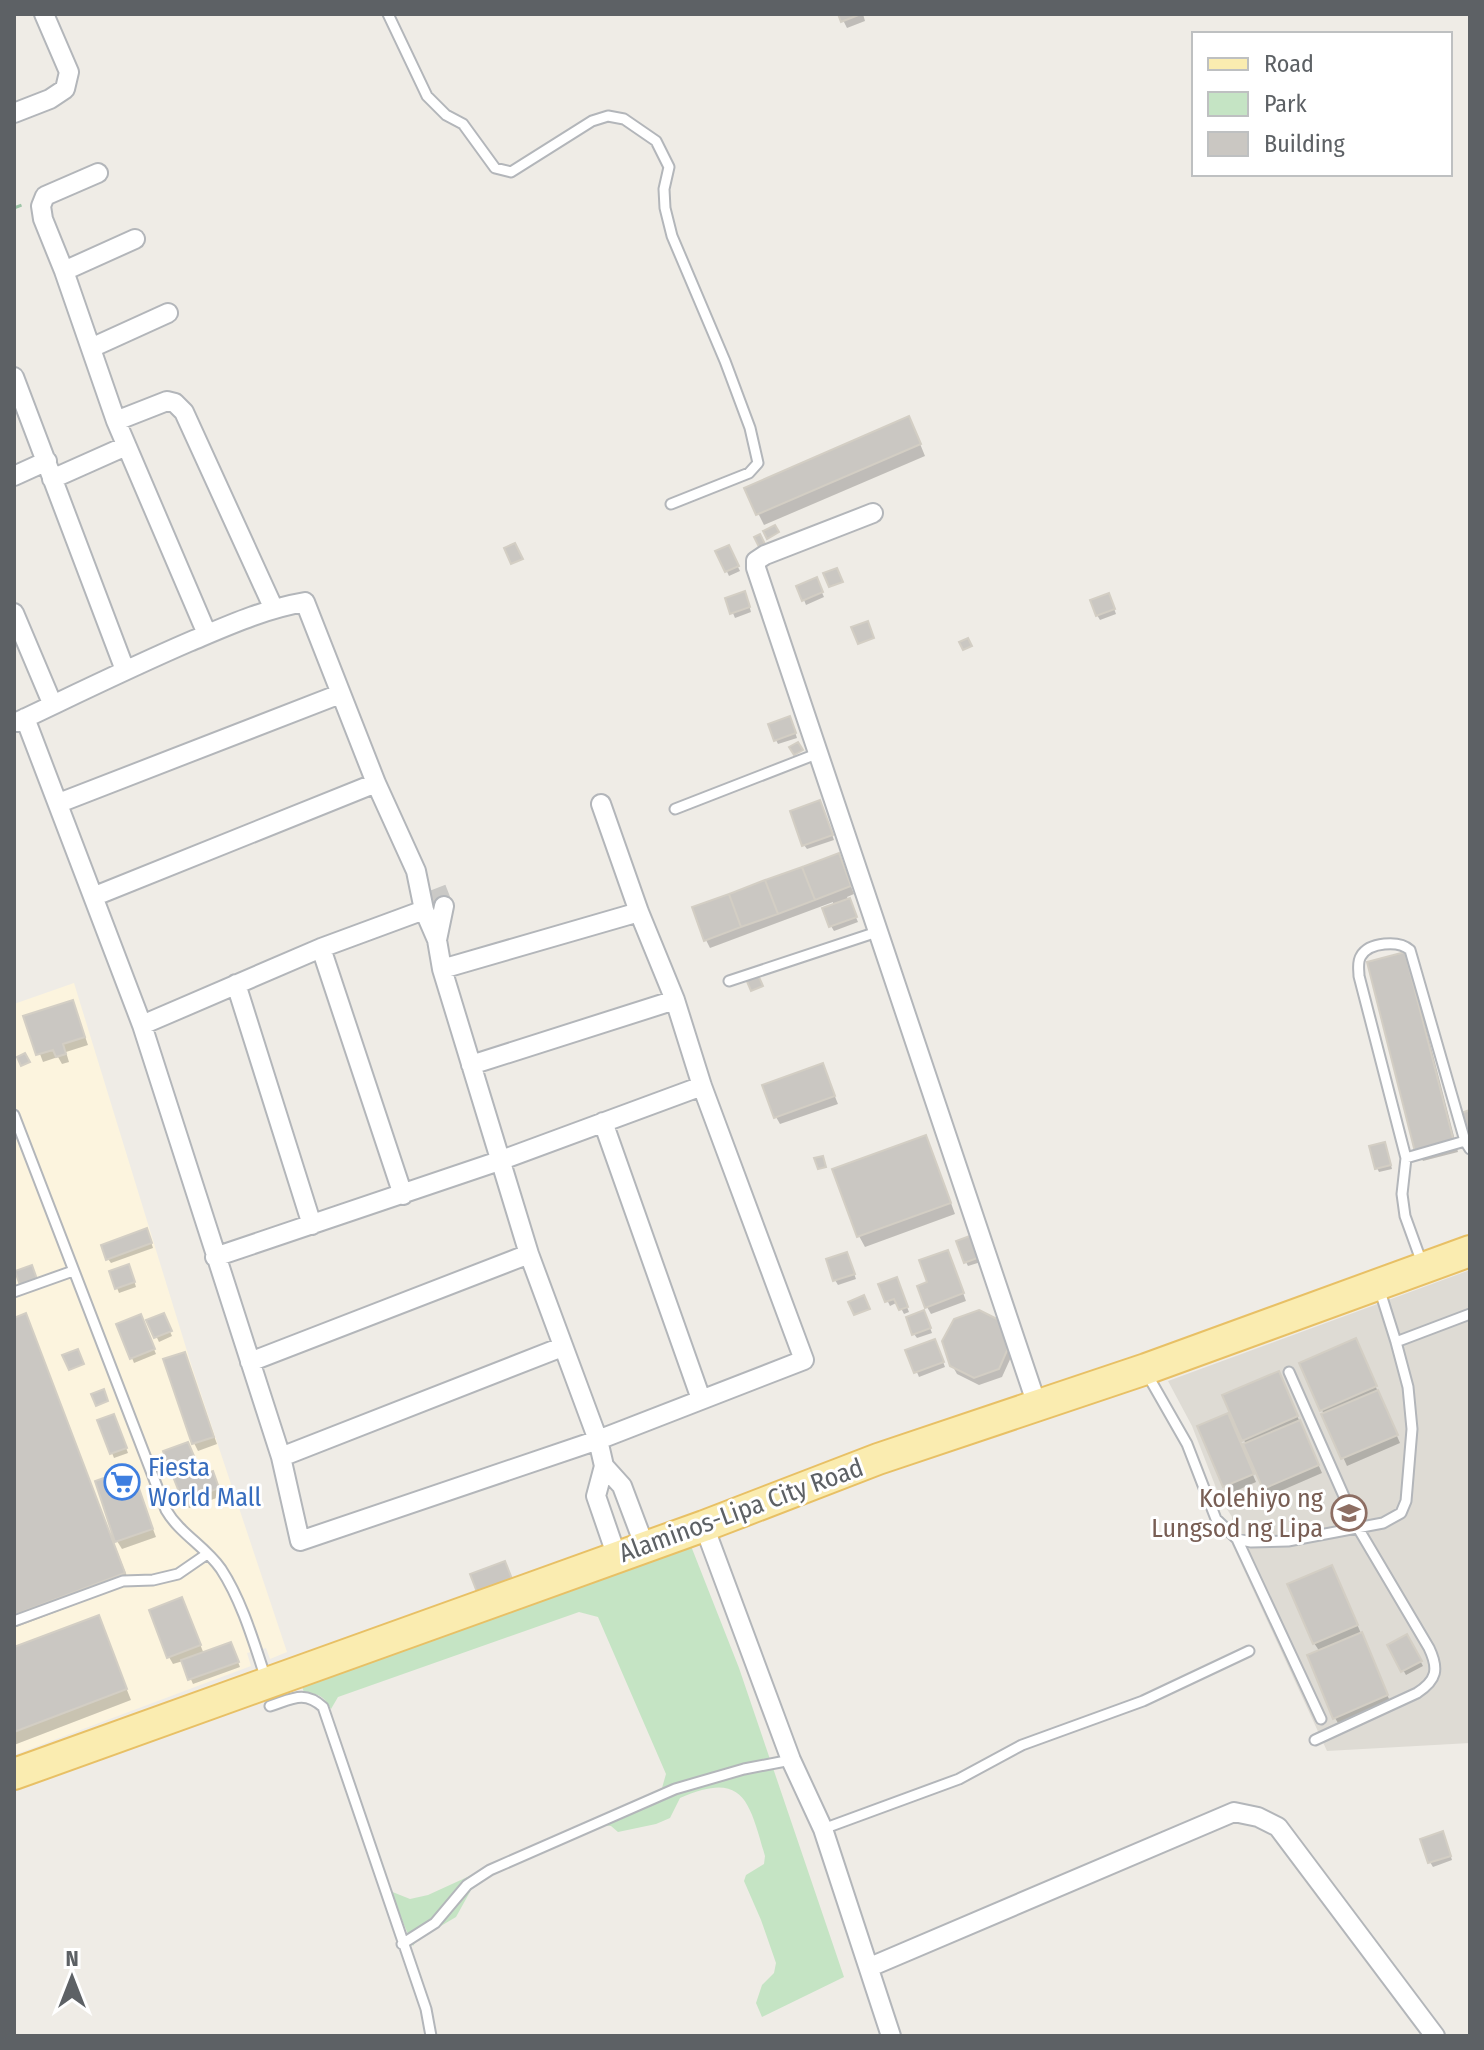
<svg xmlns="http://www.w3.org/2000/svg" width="1484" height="2050" font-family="'Fira Sans Condensed',sans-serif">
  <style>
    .commercial { fill: #fcf4de }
    .education { fill: #dedbd4 }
    .green { fill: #c5e4c4 }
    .shadow { fill: #0003 }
    .building { fill: #cac7c2; stroke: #d3cec4; stroke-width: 2 }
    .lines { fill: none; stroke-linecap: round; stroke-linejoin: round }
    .minor-tunnel { stroke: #cac9c6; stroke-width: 18; stroke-dasharray: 18 9; stroke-linecap: butt }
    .service-casing { stroke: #b3b6ba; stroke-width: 13 }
    .minor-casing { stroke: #b3b6ba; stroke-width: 22 }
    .primary-casing { stroke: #e8c065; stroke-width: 34 }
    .path { stroke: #9ec5a7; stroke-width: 3; stroke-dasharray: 8 4; stroke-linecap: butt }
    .service { stroke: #fff; stroke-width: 9 }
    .minor { stroke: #fff; stroke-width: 18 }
    .primary { stroke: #faecb0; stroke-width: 30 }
    .labels { text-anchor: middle; stroke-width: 6; stroke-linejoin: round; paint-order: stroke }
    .shop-label { font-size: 26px; fill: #366cbe; stroke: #fff; text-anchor: start }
    .education-label { font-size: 26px; fill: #785e54; stroke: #fff; text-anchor: end }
    .street-label { font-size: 26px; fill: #5d6165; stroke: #fff }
  </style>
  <rect width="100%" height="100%" fill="#efece6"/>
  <path class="commercial" d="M 74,983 L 191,1364 L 287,1652 L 270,1659 L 266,1648 L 247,1653 L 251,1666 L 14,1755 L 14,1004 Z"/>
  <path class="education" d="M 1470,1270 L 1470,1743 L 1327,1751 L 1232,1544 L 1232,1517 L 1220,1498 L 1192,1426 L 1168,1381 Z"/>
  <path class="green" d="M 691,1546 L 739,1668 L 844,1977 L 762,2017 L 756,2003 L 762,1985 L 774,1973 L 776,1963 L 761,1920 L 744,1881 L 746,1875 L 764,1864 L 765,1856 C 749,1801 744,1770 680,1798 L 670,1818 L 656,1824 L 618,1832 L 611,1826 L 601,1825 L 502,1867 L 471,1890 L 456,1917 L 417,1940 L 413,1946 L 390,1891 L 410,1899 L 428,1895 L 662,1788 L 666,1774 L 598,1617 L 579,1612 L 338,1697 L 331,1709 C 324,1696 318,1693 304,1693 L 302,1686 Z"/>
  <path class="shadow" d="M 840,14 L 863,14 L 865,21 L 847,28 Z
    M 914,429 L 925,456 L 764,525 L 746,489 Z
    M 728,547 L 740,571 L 729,576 L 718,552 Z
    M 818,584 L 824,597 L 806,605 L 804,600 Z
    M 747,598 L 751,612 L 735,618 L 727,599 Z
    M 1111,600 L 1116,614 L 1100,620 L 1097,615 Z
    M 792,723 L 797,738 L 778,744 L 776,740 Z
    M 822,807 L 834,840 L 807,849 L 804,845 Z
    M 842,863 L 854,894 L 847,897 L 858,922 L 834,931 L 831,926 L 833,902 L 710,948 L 706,940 Z
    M 1404,955 L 1410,965 L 1458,1152 L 1423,1161 L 1417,1151 Z
    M 76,1010 L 88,1045 L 66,1052 L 69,1062 L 62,1064 L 58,1057 L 43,1062 L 26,1017 Z
    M 822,1065 L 838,1104 L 780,1124 L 776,1117 Z
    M 931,1148 L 955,1214 L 865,1247 L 859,1236 Z
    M 1387,1149 L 1392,1169 L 1379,1172 L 1377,1168 Z
    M 149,1235 L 153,1248 L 111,1263 L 108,1259 Z
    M 977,1241 L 984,1261 L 968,1266 L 966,1262 Z
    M 849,1259 L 856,1279 L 838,1285 L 835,1280 Z
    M 951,1260 L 966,1301 L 931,1314 L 927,1307 L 930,1283 Z
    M 131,1271 L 136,1287 L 119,1293 L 117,1288 Z
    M 898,1284 L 909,1312 L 904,1314 L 898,1302 L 890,1306 L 880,1285 Z
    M 25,1316 L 130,1584 L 14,1628 L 14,1320 Z
    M 926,1317 L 932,1333 L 917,1338 L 914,1334 Z
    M 165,1320 L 172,1336 L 159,1342 L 149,1321 Z
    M 142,1321 L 156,1354 L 134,1363 L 132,1358 Z
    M 1000,1323 L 1012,1355 L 1002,1377 L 979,1385 L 957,1374 L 952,1365 Z
    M 937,1346 L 945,1367 L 919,1377 L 908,1351 Z
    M 1359,1348 L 1400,1443 L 1347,1466 L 1322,1410 Z
    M 184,1354 L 217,1444 L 198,1451 L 194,1443 Z
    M 1282,1381 L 1322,1473 L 1269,1496 L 1244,1440 Z
    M 116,1421 L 128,1453 L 114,1458 L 112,1453 Z
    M 1231,1424 L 1256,1482 L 1229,1494 L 1199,1428 Z
    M 131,1471 L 156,1537 L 122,1549 L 117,1541 Z
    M 202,1477 L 216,1481 L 222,1496 L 189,1508 L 185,1501 Z
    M 1336,1575 L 1392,1706 L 1341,1728 L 1335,1718 L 1320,1652 L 1314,1643 Z
    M 185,1607 L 204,1654 L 233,1649 L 240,1667 L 193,1684 L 183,1661 L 173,1664 L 169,1657 Z
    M 98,1618 L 131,1700 L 14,1745 L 14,1649 Z
    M 1407,1636 L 1423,1666 L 1406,1675 L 1389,1646 Z
    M 1445,1838 L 1452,1860 L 1433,1867 L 1430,1862 Z"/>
  <path class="building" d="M 838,14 L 861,14 L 841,22 Z
    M 909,416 L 921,444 L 756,515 L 744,488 Z
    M 775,525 L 779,532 L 767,539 L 763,531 Z
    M 760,534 L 765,544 L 759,547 L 754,537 Z
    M 515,543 L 523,559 L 511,564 L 504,548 Z
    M 729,545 L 739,566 L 725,572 L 715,551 Z
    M 837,568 L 843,582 L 829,587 L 823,573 Z
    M 817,577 L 823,592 L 802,601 L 796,586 Z
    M 745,591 L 750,607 L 730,614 L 725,598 Z
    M 1109,593 L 1115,609 L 1096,616 L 1090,600 Z
    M 868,621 L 874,638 L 858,644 L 851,627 Z
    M 968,638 L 972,646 L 963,650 L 959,642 Z
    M 790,716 L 796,733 L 774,741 L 768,724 Z
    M 798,742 L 803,750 L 794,755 L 789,747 Z
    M 820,800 L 833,835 L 802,846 L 790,811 Z
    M 839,853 L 851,886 L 815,900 L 802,867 Z
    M 802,867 L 815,900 L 778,914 L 765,880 Z
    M 765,880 L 778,914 L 741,927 L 729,894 Z
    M 729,894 L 741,927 L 704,941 L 692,907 Z
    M 850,898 L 857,917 L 829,927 L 822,908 Z
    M 1405,952 L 1454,1142 L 1415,1152 L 1367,962 Z
    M 758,975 L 763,986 L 751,991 L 746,979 Z
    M 73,1000 L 85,1037 L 63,1044 L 66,1054 L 56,1057 L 53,1050 L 36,1055 L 23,1016 Z
    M 25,1053 L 30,1062 L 21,1066 L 17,1057 Z
    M 823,1063 L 835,1096 L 774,1118 L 762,1085 Z
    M 1470,1110 L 1470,1136 L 1468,1136 L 1461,1113 Z
    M 926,1135 L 951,1203 L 857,1237 L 832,1169 Z
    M 1385,1142 L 1391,1165 L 1375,1169 L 1369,1146 Z
    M 823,1156 L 826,1167 L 818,1169 L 814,1158 Z
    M 147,1228 L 152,1243 L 106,1260 L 101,1245 Z
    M 975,1234 L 983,1256 L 964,1263 L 956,1241 Z
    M 948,1250 L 964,1293 L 925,1308 L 917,1286 L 927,1282 L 919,1260 Z
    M 847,1252 L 855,1274 L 833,1281 L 826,1259 Z
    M 129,1264 L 135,1282 L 115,1289 L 109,1271 Z
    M 32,1265 L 38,1282 L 21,1288 L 15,1271 Z
    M 897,1277 L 908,1307 L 899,1310 L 894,1299 L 885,1302 L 878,1284 Z
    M 864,1295 L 870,1309 L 854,1315 L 848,1302 Z
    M 924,1310 L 931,1328 L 912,1335 L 906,1317 Z
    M 979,1310 L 1001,1321 L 1009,1346 L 999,1369 L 974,1378 L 950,1366 L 942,1341 L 954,1319 Z
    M 26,1313 L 125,1573 L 14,1615 L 14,1318 Z
    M 164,1313 L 172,1331 L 154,1338 L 146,1320 Z
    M 141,1314 L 155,1349 L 130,1359 L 116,1324 Z
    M 1356,1338 L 1377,1386 L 1320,1411 L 1299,1363 Z
    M 935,1339 L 944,1362 L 914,1373 L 905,1350 Z
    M 78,1349 L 84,1364 L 69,1370 L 62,1355 Z
    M 185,1352 L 214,1437 L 192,1444 L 163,1359 Z
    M 1279,1371 L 1298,1416 L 1242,1441 L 1222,1395 Z
    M 104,1389 L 108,1401 L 96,1406 L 91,1394 Z
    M 1378,1390 L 1398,1435 L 1341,1459 L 1321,1414 Z
    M 1228,1413 L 1254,1474 L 1223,1487 L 1197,1426 Z
    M 114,1414 L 127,1448 L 110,1454 L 97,1420 Z
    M 1300,1420 L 1319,1465 L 1263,1489 L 1243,1444 Z
    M 188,1442 L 202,1475 L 213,1471 L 219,1488 L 183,1502 L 163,1451 Z
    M 132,1468 L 153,1529 L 115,1542 L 95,1481 Z
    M 505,1561 L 512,1579 L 477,1592 L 470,1574 Z
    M 1332,1565 L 1358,1625 L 1313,1644 L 1287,1584 Z
    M 182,1597 L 201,1645 L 167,1658 L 149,1610 Z
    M 99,1615 L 127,1689 L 14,1732 L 14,1647 Z
    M 1362,1632 L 1388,1695 L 1333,1719 L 1307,1655 Z
    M 1407,1634 L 1422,1661 L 1401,1672 L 1387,1645 Z
    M 231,1642 L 239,1662 L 188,1680 L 181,1660 Z
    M 1443,1831 L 1451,1856 L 1428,1863 L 1420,1839 Z"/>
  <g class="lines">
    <path class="minor-tunnel" d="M 437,888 L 444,906"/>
    <defs>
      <path id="service" d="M 388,14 L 427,96 L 446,115 L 463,124 L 495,168 L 511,172 L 592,121 L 608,116 L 624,119 L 656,141 L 669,167 L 664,189 L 665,208 L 672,236 L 725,361 L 750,428 L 758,463 L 749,473 L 671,504
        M 675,809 L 819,753
        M 729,981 L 880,931
        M 14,1115 L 166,1510 C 180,1534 205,1546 221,1569 C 242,1601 254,1643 266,1679
        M 1406,1158 L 1465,1141
        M 1422,1263 L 1405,1216 L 1402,1194 L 1406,1158 L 1359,976 C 1359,970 1357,962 1361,956 C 1369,942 1399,940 1410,950 L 1465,1141 L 1470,1149
        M 1379,1288 L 1396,1342
        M 14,1292 L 73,1271
        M 1289,1372 L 1358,1528 L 1429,1648 C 1439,1669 1437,1680 1417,1693 L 1315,1740
        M 1147,1374 L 1187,1444 L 1216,1519 L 1237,1539 L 1251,1542 L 1288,1541 L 1383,1523 L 1401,1513 L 1406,1501 L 1412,1429 L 1408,1387 L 1396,1342 L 1470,1314
        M 1237,1539 L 1321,1719
        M 14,1621 L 123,1581 L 153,1580 L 178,1574 L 207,1554
        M 270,1706 C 292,1699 304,1690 323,1707 L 426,2009 L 431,2036
        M 823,1829 L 959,1779 L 1022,1745 L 1143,1701 L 1249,1651
        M 402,1944 L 435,1923 L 467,1885 L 490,1870 L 675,1789 L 744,1769 L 791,1760"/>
      <path id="minor" d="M 14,113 L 50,99 L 65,89 L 69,72 L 44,14
        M 98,173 L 45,196 L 41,206 L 43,219 L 64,271 L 116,421 L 207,634
        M 64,271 L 135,239
        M 91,348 L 168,313
        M 14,377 L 125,670
        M 116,421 L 167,401 L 175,403 L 184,412 L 273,607
        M 14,476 L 47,461
        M 52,479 L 126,446
        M 873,513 L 765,555 L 756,561 L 756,568 L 1037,1405
        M 14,613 L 52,703
        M 25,718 L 142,1025 L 281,1457 L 300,1541 L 598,1440 L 804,1360 L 702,1086 L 675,1000 L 639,912 L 601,804
        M 17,722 C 74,695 131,667 189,642 C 227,626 264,609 305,602 L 376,783 L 416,871 L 424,910 L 437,940 L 442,969 L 529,1254 L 598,1440 L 604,1466 L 622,1486 L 645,1547
        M 59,803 L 340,694
        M 95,896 L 376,783
        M 437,940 L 444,906
        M 321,948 L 403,1195
        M 442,969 L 639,912
        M 236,984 L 312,1225
        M 142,1025 L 321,948 L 424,910
        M 471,1065 L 675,1000
        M 603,1122 L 701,1399
        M 215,1257 L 499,1161 L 702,1086
        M 250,1362 L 529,1254
        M 281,1457 L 562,1347
        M 604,1466 L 596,1496 L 617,1557
        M 704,1526 L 791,1760 L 823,1829 L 891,2036
        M 870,1967 L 1234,1812 L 1258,1817 L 1278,1827 L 1435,2036"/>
      <path id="primary" d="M 14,1774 L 704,1526 L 878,1459 L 1146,1369 L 1470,1251"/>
    </defs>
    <use href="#service" class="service-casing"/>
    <use href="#minor" class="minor-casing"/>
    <use href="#primary" class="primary-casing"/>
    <path class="path" d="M 14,208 L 22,205"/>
    <use href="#service" class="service"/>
    <use href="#minor" class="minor"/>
    <use href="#primary" class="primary"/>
  </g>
  <defs>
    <symbol id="supermarket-ring" viewBox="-11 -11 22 22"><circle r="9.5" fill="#fff" stroke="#3f7fe0" stroke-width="1.5"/><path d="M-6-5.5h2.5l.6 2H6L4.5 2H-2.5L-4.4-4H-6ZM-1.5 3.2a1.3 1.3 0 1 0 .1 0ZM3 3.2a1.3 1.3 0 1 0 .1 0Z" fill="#3f7fe0"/></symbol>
    <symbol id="university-ring" viewBox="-11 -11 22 22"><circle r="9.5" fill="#fff" stroke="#8d6e63" stroke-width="1.5"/><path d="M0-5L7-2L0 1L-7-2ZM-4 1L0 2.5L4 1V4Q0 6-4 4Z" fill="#8d6e63"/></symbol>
  </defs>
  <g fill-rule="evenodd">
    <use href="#supermarket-ring" x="102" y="1462" width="40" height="40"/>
    <use href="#university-ring" x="1329" y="1493" width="40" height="40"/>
  </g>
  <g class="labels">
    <g class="shop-label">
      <text x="148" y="1476">Fiesta<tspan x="148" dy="30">World Mall</tspan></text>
    </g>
    <g class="education-label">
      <text x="1323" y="1507">Kolehiyo ng<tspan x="1323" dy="30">Lungsod ng Lipa</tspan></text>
    </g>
    <g class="street-label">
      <text transform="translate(741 1510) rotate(-20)" y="9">Alaminos-Lipa City Road</text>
    </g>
  </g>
  <rect width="1484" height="2050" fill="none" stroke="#5d6165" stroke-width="32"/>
  <rect x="1192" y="32" width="260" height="144" fill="#ffffff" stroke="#bec0c1" stroke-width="2"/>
  <rect x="1208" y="58" width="40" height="12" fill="#faecb0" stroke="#bec0c1" stroke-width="2"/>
  <text x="1264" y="72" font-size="24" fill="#5d6165">Road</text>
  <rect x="1208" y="92" width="40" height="24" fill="#c5e4c4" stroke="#bec0c1" stroke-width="2"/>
  <text x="1264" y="112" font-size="24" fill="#5d6165">Park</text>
  <rect x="1208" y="132" width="40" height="24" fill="#cac7c2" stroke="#bec0c1" stroke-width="2"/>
  <text x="1264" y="152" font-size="24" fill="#5d6165">Building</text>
  <g transform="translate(72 1978)" stroke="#ffffff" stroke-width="6" paint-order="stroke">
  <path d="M0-6L14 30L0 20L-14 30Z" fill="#5d6165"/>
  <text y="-12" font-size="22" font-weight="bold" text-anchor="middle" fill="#5d6165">N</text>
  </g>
</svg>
